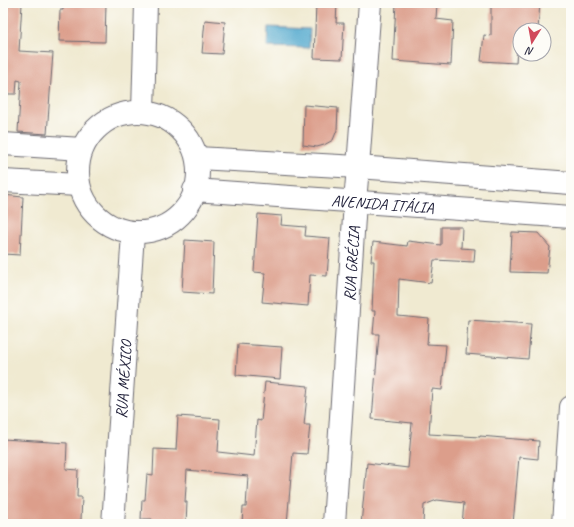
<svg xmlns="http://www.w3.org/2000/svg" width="574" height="527" font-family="Caveat,sans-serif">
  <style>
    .water { fill: #50a7cd; stroke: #396484 }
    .building { fill: #dc9e8b }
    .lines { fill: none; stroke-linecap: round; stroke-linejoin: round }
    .minor-casing { stroke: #6a6870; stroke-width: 24 }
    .minor { stroke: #fff; stroke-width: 22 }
    .labels { text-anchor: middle; stroke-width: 4; stroke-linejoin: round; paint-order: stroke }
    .street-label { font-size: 16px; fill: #22223b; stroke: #fdfcf7 }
  </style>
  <rect width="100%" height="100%" fill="#fdfcf7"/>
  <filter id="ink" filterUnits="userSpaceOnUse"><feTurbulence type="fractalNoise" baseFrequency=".025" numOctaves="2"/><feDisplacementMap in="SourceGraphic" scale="8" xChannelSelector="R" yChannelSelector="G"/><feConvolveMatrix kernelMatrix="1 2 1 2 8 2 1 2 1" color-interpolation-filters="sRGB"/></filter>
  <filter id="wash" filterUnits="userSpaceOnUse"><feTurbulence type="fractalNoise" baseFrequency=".012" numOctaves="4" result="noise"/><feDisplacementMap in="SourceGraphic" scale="16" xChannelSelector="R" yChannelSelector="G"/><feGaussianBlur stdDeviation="0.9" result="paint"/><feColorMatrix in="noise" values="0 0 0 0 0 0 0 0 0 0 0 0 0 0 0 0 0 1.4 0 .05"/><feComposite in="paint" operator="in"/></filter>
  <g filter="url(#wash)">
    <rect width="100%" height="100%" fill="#f0ead1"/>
    <path class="water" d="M 268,27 L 310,29 L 309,48 L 267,47 Z"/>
    <g id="blocks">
      <path class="building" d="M 3,3 L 22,4 L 19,51 L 53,53 L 47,134 L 18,132 L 21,81 L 17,80 L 16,94 L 3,94 Z
        M 63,3 L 106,3 L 105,42 L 59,41 L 60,10 L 63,10 Z
        M 316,3 L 337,3 L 336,23 L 344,23 L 342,59 L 314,58 Z
        M 396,3 L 437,3 L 436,19 L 453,21 L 451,65 L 393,61 Z
        M 491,3 L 540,3 L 538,30 L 520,30 L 520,33 L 518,33 L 516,63 L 481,61 L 484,35 L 491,36 Z
        M 205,20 L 225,22 L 222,54 L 202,53 Z
        M 304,105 L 338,108 L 337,130 L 333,140 L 324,145 L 317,147 L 303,145 Z
        M 3,195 L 23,197 L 20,255 L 3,254 Z
        M 258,214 L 282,216 L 281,225 L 306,227 L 305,236 L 330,238 L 327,276 L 310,275 L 308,306 L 262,302 L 265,273 L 254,272 Z
        M 441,227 L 462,227 L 461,248 L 475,249 L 474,262 L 434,260 L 431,283 L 399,279 L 398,316 L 429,319 L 427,344 L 446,345 L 442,390 L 432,389 L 429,434 L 480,437 L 480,436 L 539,441 L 538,459 L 519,457 L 513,524 L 462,524 L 464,503 L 437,500 L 424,505 L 423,524 L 361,524 L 367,463 L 408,468 L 412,423 L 372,419 L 379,334 L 373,334 L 375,311 L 372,311 L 374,261 L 371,261 L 373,242 L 407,246 L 408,241 L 441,245 Z
        M 512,232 L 538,233 L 550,247 L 547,273 L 510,272 Z
        M 185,240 L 214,242 L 212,294 L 182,292 Z
        M 468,320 L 531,324 L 528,359 L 466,354 Z
        M 238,344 L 282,347 L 280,379 L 236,375 Z
        M 265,382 L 308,386 L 304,425 L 310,425 L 307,454 L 293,453 L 287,524 L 242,524 L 243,507 L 246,507 L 248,476 L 187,470 L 185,502 L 187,502 L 186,524 L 152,524 L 152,519 L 141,519 L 142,500 L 145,500 L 147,474 L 153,475 L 154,449 L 176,450 L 178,416 L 220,419 L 218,452 L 254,456 L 257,420 L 261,421 Z
        M 3,439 L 67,443 L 66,469 L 78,470 L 77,497 L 82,497 L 81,520 L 79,520 L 78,524 L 3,524 Z"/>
    </g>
  </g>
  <g filter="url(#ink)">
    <use href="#blocks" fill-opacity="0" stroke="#6a6870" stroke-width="1"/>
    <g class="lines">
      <defs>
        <g id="minor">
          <path d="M 143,112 L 146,3"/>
          <circle cx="138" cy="172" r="60"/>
          <path d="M 3,144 L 82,149"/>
          <path d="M 197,158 L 358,167 L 571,183"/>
          <path d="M 3,181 L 79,185"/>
          <path id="s1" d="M 194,190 L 571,217"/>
          <path id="s2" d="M 113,524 L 133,234"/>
          <path id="s3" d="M 334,524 L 355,202 L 358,167 L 370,3"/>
          <path d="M 563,524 L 571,407"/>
        </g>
      </defs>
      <use href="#minor" class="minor-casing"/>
      <use href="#minor" class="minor"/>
    </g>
  </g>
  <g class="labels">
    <g class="street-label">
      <text dy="6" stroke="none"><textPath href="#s1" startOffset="189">AVENIDA ITÁLIA</textPath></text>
      <text dy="6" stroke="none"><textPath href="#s3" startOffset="261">RUA GRÉCIA</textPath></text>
      <text dy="6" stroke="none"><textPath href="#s2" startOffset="145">RUA MÉXICO</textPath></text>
    </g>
  </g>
  <rect width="574" height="527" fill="none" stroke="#fdfcf7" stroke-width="16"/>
  <g transform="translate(532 42) rotate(191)"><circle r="19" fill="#fdfcf7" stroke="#a5a5ac"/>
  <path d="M0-3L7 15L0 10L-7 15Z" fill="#d1495b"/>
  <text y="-6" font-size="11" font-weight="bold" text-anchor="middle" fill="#22223b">N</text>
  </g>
</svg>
